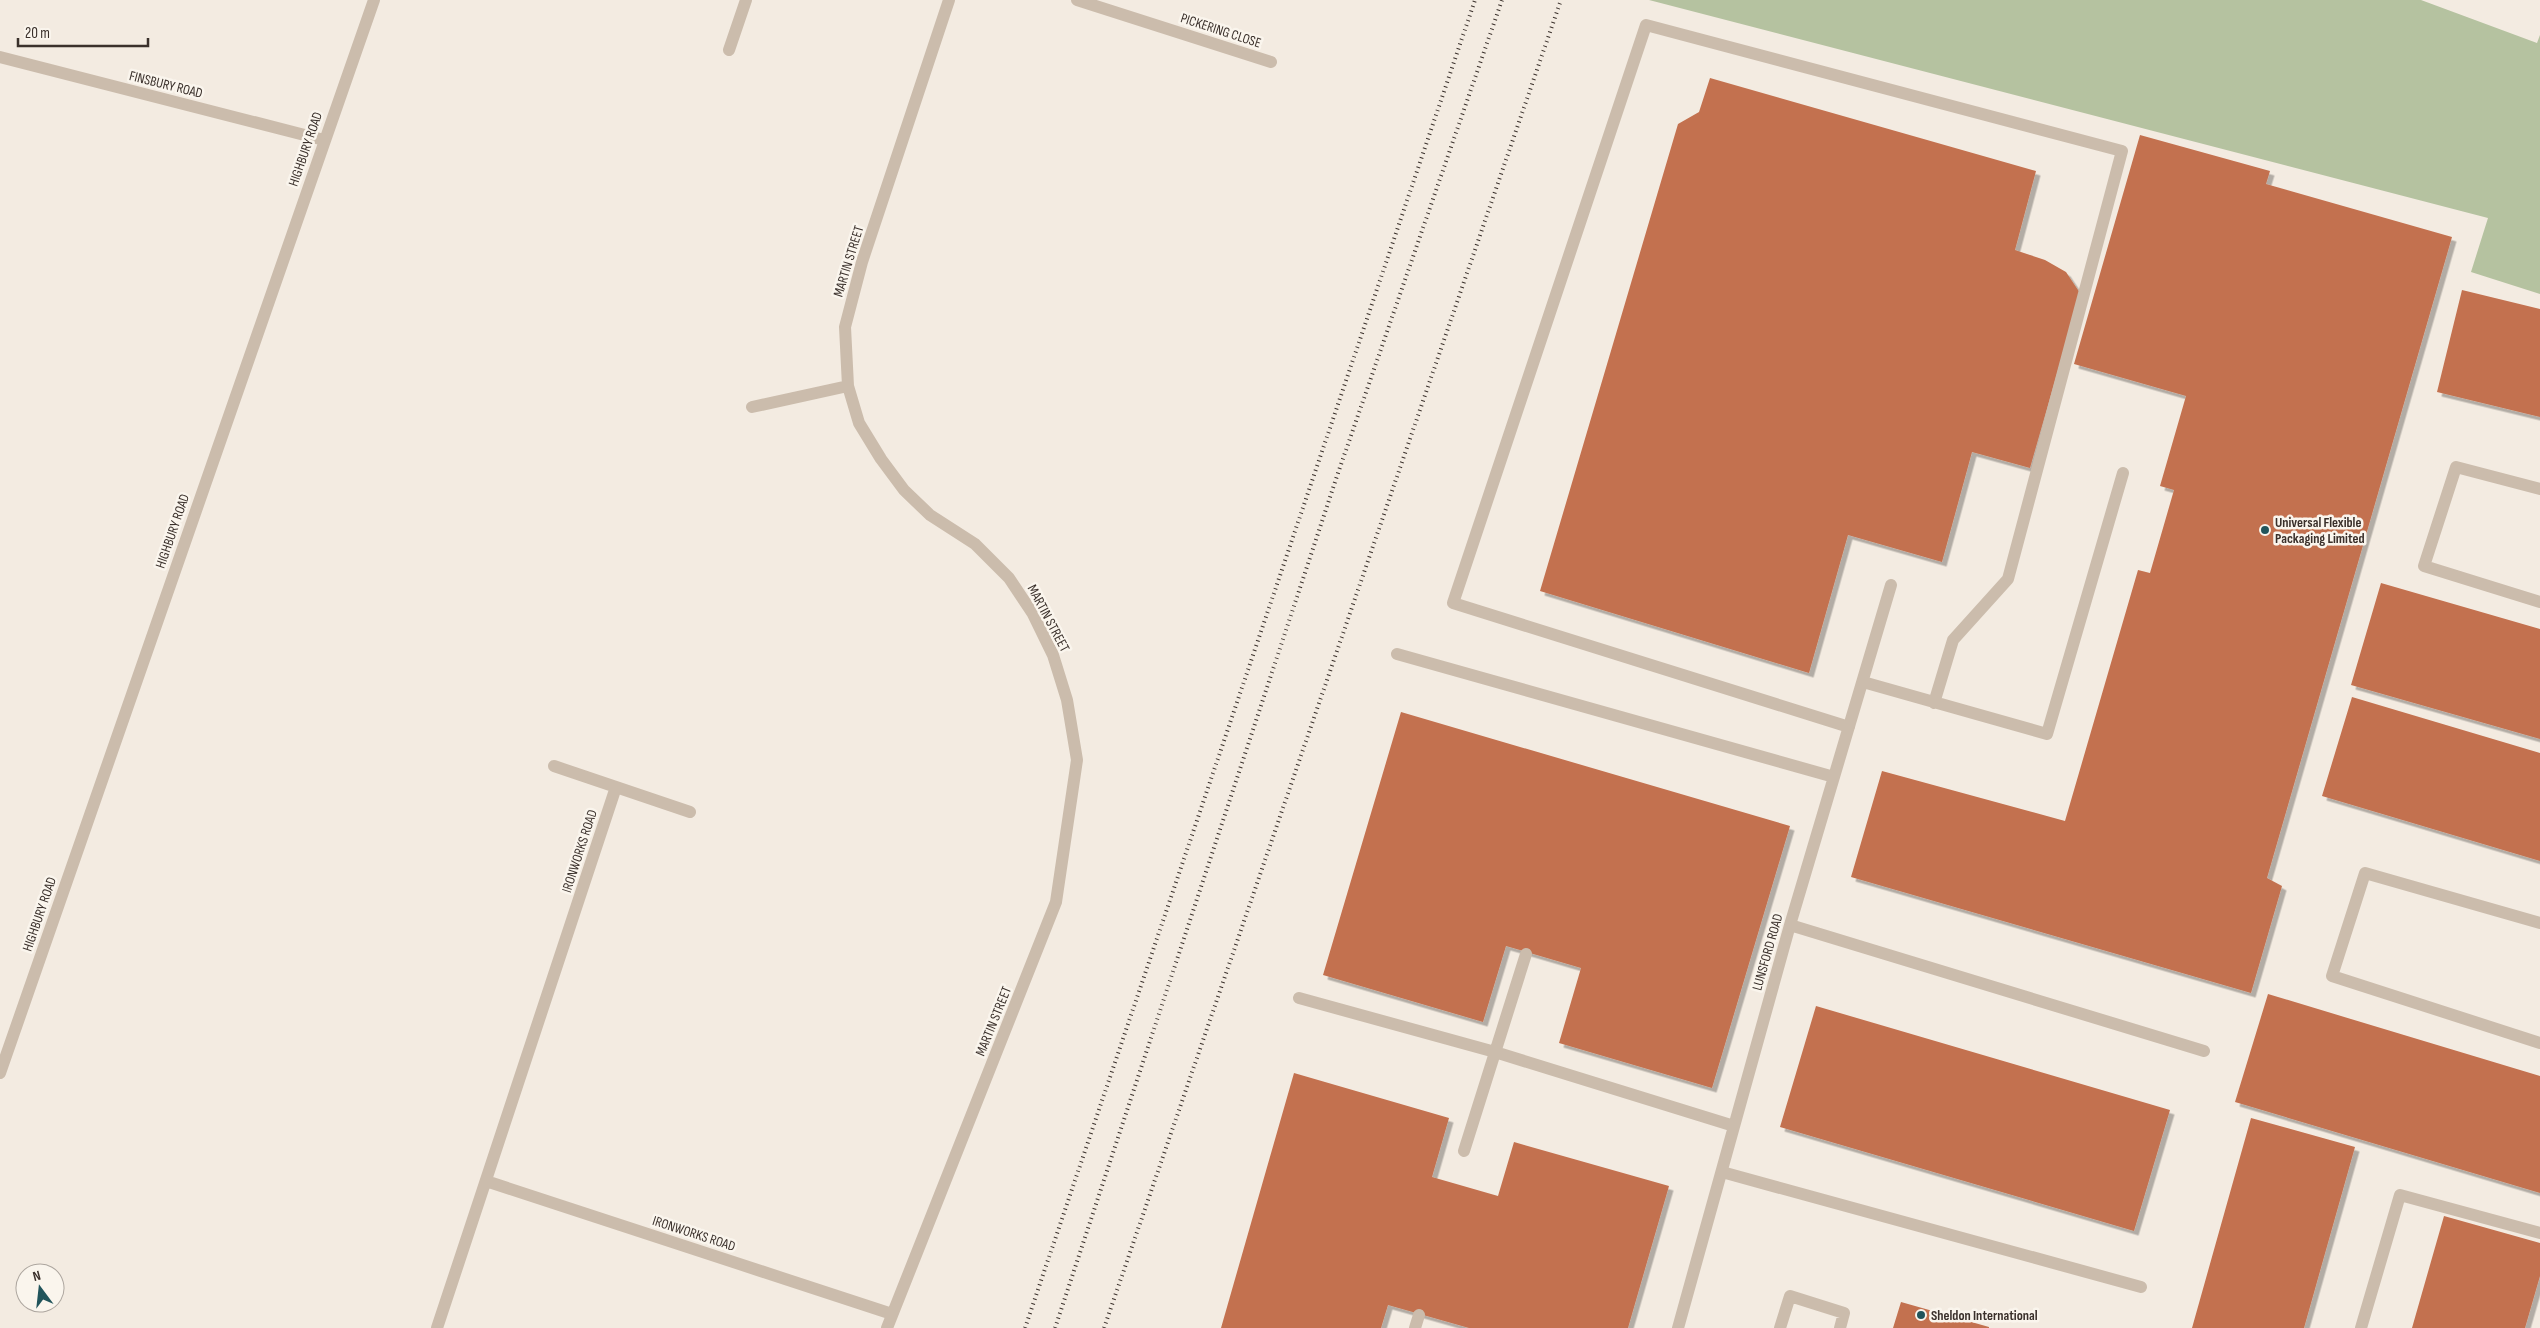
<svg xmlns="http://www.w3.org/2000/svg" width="2540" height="1328" font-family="'Sofia Sans Condensed',sans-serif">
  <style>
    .green { fill: #b5c2a0 }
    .building { fill: #c3714f; filter: url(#shadow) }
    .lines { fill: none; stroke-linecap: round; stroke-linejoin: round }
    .minor { stroke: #cbbcac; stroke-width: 12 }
    .rail { stroke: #3a302b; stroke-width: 4; stroke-dasharray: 1 4; stroke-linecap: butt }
    .poi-dot { fill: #21545b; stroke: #faf5ed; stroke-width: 2 }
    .labels { text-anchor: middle; stroke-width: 5; stroke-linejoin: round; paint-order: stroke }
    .street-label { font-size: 14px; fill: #3a302b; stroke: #faf5ed }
    .poi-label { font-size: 14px; font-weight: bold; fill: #3a302b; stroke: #faf5ed; text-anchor: start }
  </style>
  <defs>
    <filter id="shadow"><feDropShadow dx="4.5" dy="4.5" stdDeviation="0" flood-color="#0004"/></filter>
  </defs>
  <rect width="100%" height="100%" fill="#f3ebe1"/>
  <path class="green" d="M 1649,0 L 2421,0 L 2537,43 L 2540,35 L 2540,294 L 2471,272 L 2488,218 Z"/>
  <path class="building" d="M 1710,78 L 2036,171 L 2015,250 L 2045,260 L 2066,272 L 2080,293 L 2030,468 L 1972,452 L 1942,562 L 1848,535 L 1809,673 L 1540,591 L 1678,124 L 1699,112 Z
    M 2140,135 L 2270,171 L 2266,184 L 2452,237 L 2267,878 L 2282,886 L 2251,993 L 1851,877 L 1882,771 L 2065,821 L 2138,570 L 2150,573 L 2174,490 L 2160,486 L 2186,396 L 2074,364 Z
    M 2462,290 L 2540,309 L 2540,417 L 2437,392 Z
    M 2381,583 L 2540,629 L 2540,739 L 2351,685 Z
    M 2352,697 L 2540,753 L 2540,861 L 2322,796 Z
    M 1401,712 L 1790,826 L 1712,1088 L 1559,1043 L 1581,968 L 1506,946 L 1483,1022 L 1323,975 Z
    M 2268,994 L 2540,1076 L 2540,1193 L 2235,1102 Z
    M 1816,1006 L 2170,1110 L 2134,1231 L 1780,1127 Z
    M 1294,1073 L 1449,1118 L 1432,1177 L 1498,1196 L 1514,1142 L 1669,1186 L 1628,1328 L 1469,1328 L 1388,1305 L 1381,1328 L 1221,1328 Z
    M 2251,1118 L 2355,1147 L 2304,1328 L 2192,1328 Z
    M 2444,1216 L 2540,1243 L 2540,1276 L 2525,1328 L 2412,1328 Z
    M 1901,1302 L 1989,1327 L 1989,1328 L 1893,1328 Z"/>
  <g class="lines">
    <path class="minor" d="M 1077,0 L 1271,62
      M 729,50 L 746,0
      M 0,57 L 324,140
      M 752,407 L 848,386
      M 2540,489 L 2456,467 L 2424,566 L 2540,602
      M 1397,654 L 1834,777
      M 1863,682 L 2047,734 L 2123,473
      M 1849,727 L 1453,603 L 1646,25 L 2122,151 L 2008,579 L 1953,640 L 1934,703
      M 554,766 L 690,812
      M 2540,923 L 2365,873 L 2332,976 L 2540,1043
      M 1790,925 L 2204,1051
      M 1299,998 L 1495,1052 L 1734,1126
      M 0,1073 L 374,0
      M 1464,1151 L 1526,954
      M 1722,1172 L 2141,1287
      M 486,1181 L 892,1314
      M 437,1328 L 616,787
      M 887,1328 L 1056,902 L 1077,760 L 1067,700 L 1053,655 L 1033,614 L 1009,578 L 975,544 L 930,515 L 904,490 L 881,459 L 859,423 L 848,386 L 845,327 L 862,262 L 949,0
      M 1415,1328 L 1419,1315
      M 1678,1328 L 1790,925 L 1891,585
      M 1780,1328 L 1790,1296 L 1844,1313 L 1840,1328
      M 2361,1328 L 2400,1195 L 2540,1233"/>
    <path class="rail" d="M 1025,1328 L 1475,0
      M 1055,1328 L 1337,476 L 1502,0
      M 1104,1328 L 1561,0"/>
  </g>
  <g class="poi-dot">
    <circle cx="2265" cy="530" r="5"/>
    <circle cx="1921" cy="1315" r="5"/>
  </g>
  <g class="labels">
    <g class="street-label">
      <text transform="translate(1221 30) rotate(18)" y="5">PICKERING CLOSE</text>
      <text transform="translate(166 84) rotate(14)" y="5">FINSBURY ROAD</text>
      <text transform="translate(305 149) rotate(-71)" y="5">HIGHBURY ROAD</text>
      <text transform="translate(848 261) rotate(-73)" y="5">MARTIN STREET</text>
      <text transform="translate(172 531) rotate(-71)" y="5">HIGHBURY ROAD</text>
      <text transform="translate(1049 618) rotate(62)" y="5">MARTIN STREET</text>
      <text transform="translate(579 851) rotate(-72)" y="5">IRONWORKS ROAD</text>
      <text transform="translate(39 914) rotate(-71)" y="5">HIGHBURY ROAD</text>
      <text transform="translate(1767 952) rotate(-74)" y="5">LUNSFORD ROAD</text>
      <text transform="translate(993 1021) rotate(-68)" y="5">MARTIN STREET</text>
      <text transform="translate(694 1233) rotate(18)" y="5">IRONWORKS ROAD</text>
    </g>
    <g class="poi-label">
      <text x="2275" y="527">Universal Flexible<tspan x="2275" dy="16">Packaging Limited</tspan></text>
      <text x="1931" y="1320">Sheldon International</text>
    </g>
  </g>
  <g transform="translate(40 1288) rotate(345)"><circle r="24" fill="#faf5ed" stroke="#ada69f"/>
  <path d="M0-4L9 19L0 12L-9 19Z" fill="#21545b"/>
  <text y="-8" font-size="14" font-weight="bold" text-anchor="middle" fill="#3a302b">N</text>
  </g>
  <path d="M18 38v8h130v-8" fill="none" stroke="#3a302b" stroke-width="2.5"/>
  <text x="25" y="38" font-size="15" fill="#3a302b" stroke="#faf5ed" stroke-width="4" paint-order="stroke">20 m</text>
</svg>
